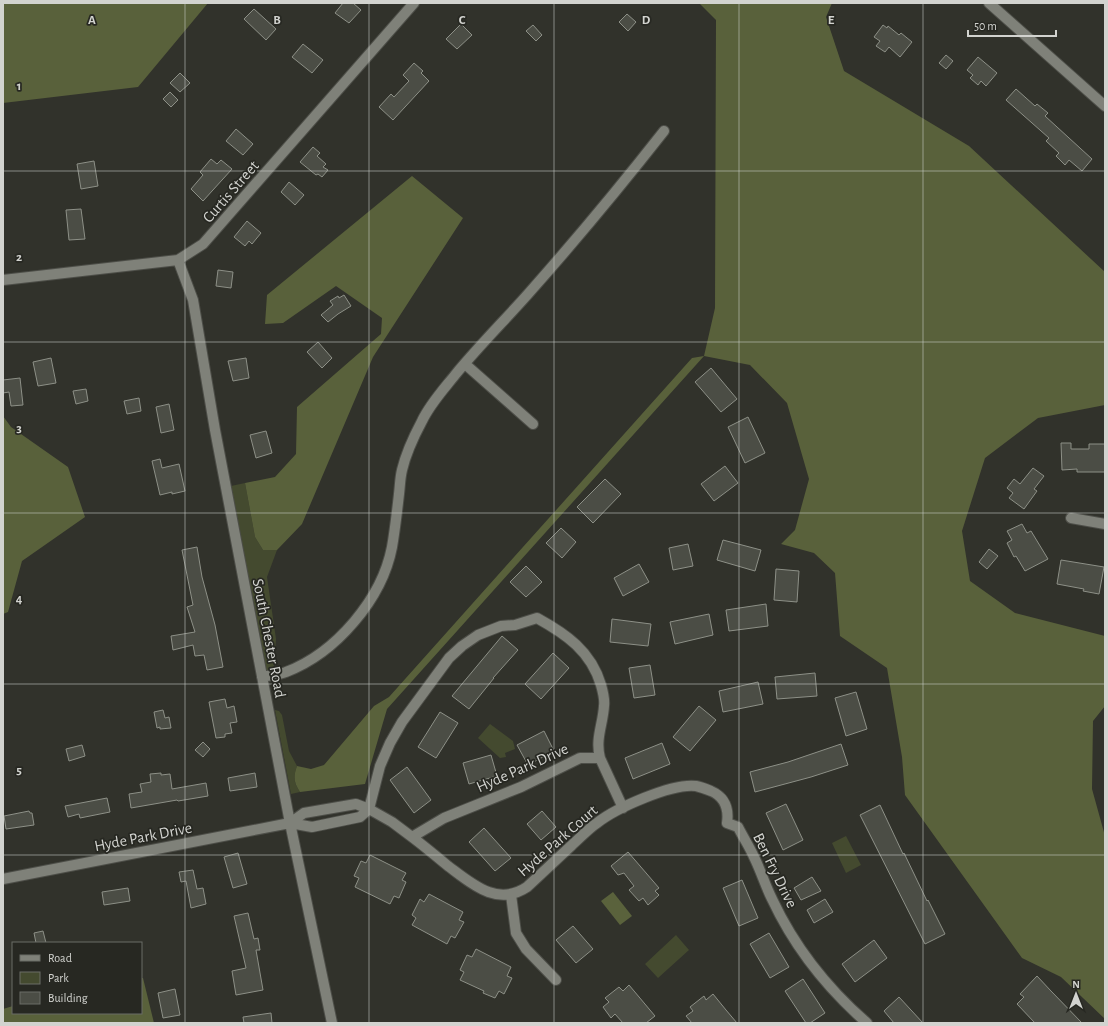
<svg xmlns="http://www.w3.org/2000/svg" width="1108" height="1026" font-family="'Alegreya Sans',sans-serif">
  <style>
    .green { fill: #444a2f }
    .forest { fill: #59613b }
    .water { fill: #5a623c }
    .building { fill: #4b4d45; stroke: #8d9087 }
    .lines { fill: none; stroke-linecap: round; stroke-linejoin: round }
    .minor-casing { stroke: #4d4e48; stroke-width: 12 }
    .minor { stroke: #7f8179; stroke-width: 10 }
    .grid { fill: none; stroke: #d2d3cf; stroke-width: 1; stroke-opacity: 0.55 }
    .labels { text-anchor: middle; stroke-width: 3.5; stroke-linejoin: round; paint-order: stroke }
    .street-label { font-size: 16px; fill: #d2d3cf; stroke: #272822 }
    .grid-label { font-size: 13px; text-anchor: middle; font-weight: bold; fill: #d2d3cf; stroke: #272822; stroke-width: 3.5; stroke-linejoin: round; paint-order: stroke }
  </style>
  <rect width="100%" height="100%" fill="#31322b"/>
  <path class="green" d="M 245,483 L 255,537 L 263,550 L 277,550 L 267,577 L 276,639 L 273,677 L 268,682 L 231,486 Z
    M 275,710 L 279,711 L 282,715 L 289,751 L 297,766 C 293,777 294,783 300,792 L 291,794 Z
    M 490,724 L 513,741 L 515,749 L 505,753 L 506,757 L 500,758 L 478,738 Z
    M 846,836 L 861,865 L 846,873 L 832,843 Z
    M 676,935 L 689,950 L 658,978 L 645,964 Z"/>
  <path class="forest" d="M 3,3 L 208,3 L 138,87 L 3,103 Z
    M 699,3 L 832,3 L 826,17 L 844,71 L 969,146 L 1105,272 L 1105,405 L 1038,418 L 985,458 L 962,531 L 970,581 L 1015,613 L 1105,636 L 1105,706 L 1093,721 L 1092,789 L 1105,836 L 1105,1019 L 1061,977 L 1022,958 L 905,795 L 902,757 L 887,668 L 840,636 L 835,573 L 814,553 L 781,544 L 795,530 L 809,479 L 787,403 L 750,365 L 704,356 L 387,709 L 365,784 L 300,792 C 294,783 293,777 297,766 L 311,769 L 324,765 L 374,706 L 389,697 L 692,358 L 704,356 L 715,308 L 716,20 Z
    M 412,176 L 463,218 L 373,357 L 302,524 L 277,550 L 263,550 L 255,537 L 245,483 L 275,477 L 296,454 L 297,407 L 381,334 L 382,318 L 336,286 L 283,323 L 265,324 L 267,295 Z
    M 3,416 L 11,427 L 68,467 L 85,517 L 22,561 L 8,612 L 3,614 Z
    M 141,978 L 143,978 L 154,1023 L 3,1023 L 3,1009 L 13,1006 L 13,1013 L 141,1013 Z"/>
  <path class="water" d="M 613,892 L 632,916 L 620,925 L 601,901 Z"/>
  <path class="building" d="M 343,3 L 353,3 L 361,10 L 349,23 L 335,13 Z
    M 254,9 L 276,29 L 266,40 L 244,19 Z
    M 627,14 L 636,22 L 628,31 L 619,22 Z
    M 461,24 L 472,35 L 457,49 L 446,39 Z
    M 533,25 L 542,35 L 536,41 L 526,31 Z
    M 883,25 L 887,28 L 888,26 L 899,35 L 901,33 L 912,42 L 900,57 L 889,47 L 885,52 L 876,46 L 880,41 L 874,37 Z
    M 303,44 L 323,60 L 312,73 L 292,57 Z
    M 946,55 L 953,61 L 946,69 L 939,63 Z
    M 978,57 L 997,73 L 986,86 L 981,81 L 978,85 L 970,78 L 973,75 L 967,70 Z
    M 414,63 L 423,71 L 421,73 L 429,81 L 393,120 L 379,107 L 391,94 L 394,97 L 409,81 L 403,75 Z
    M 180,73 L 190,83 L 180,92 L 170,83 Z
    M 1016,89 L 1035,106 L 1037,104 L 1048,113 L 1045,116 L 1092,159 L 1082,171 L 1069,160 L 1065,165 L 1056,156 L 1059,153 L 1046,141 L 1049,138 L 1006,100 Z
    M 170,92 L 178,100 L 171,107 L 163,99 Z
    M 236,129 L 253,144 L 243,155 L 226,141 Z
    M 313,147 L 320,153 L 317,156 L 326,164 L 323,167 L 328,170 L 322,177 L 318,174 L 316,175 L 300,162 Z
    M 211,159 L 217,164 L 221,160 L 232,169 L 203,201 L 191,189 L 203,175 L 200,172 Z
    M 94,161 L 98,186 L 81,189 L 77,164 Z
    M 289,182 L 304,195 L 295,205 L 281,192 Z
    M 81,209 L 85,239 L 69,240 L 66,210 Z
    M 247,221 L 261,233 L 252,244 L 249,241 L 245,246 L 234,237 Z
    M 218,270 L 233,272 L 231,288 L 216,286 Z
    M 344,295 L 351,306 L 338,314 L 328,322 L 321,315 L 333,305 L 330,301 L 338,296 L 339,298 Z
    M 318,342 L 332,358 L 322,368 L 307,352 Z
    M 51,358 L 56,383 L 38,386 L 33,362 Z
    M 246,358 L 249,378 L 233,381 L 228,361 Z
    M 711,368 L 737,399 L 721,412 L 695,382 Z
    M 20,378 L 23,405 L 11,406 L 9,392 L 3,393 L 3,380 Z
    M 86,389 L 88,401 L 76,404 L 73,391 Z
    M 139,398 L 141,411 L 127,414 L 124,401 Z
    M 169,404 L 174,430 L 161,433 L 156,407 Z
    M 748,417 L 765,453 L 745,463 L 728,427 Z
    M 266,431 L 272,453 L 256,458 L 250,435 Z
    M 1061,443 L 1071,443 L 1071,449 L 1089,449 L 1089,444 L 1105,444 L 1105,472 L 1077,472 L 1077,469 L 1062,470 Z
    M 160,459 L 162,468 L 179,464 L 185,491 L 172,494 L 172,492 L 160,495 L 152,461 Z
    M 725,466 L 738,483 L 714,501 L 701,484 Z
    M 1033,468 L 1044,476 L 1034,489 L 1037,491 L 1024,509 L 1009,498 L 1013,493 L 1007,488 L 1014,479 L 1020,484 Z
    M 605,479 L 621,494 L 593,523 L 577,507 Z
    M 1022,524 L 1027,533 L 1031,531 L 1048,559 L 1025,571 L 1016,556 L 1014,557 L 1007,543 L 1012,540 L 1007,531 Z
    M 561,528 L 576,542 L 562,558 L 546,543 Z
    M 723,540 L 761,550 L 755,571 L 717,560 Z
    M 688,544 L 693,566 L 673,570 L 669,548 Z
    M 197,547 L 202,577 L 215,625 L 223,667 L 207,670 L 204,655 L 195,656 L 193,645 L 173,650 L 171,636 L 195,632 L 187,607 L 193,605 L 182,550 Z
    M 989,549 L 998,556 L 987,569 L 979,562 Z
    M 1061,560 L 1104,567 L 1099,594 L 1083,591 L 1084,589 L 1057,584 Z
    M 639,564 L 649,582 L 623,596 L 614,578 Z
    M 526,566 L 542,582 L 526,597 L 510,582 Z
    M 776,569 L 799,571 L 797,602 L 774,600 Z
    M 766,604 L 768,626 L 729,631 L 726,610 Z
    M 709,614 L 713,635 L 675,644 L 670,622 Z
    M 612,619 L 651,624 L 648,646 L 610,642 Z
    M 502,636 L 518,650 L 493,678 L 494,678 L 469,709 L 452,696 Z
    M 553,653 L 569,668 L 541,699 L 525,684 Z
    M 650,665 L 655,695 L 634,698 L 629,668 Z
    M 815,673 L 817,696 L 777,699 L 775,677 Z
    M 758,682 L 763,704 L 723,712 L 719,691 Z
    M 856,692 L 867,729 L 846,736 L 835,698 Z
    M 225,699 L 227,708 L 234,706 L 237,722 L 230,723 L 232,733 L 225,734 L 225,737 L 216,738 L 209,702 Z
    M 699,706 L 716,720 L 690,751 L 673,737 Z
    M 163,710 L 165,718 L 169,717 L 171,728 L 160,729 L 160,727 L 157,728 L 154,712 Z
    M 440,712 L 458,723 L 436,758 L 418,747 Z
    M 544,731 L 554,751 L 528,765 L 517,745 Z
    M 203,742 L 210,749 L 203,757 L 195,750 Z
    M 662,743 L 670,764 L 633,779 L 625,758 Z
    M 841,744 L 848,765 L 811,777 L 755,792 L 750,772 L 788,762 Z
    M 82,745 L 85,756 L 69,761 L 66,749 Z
    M 491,755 L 497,776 L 469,784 L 463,763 Z
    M 407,767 L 431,800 L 414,813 L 390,780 Z
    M 161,773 L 161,775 L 170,774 L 172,789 L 206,783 L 208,796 L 178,801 L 177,800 L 131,808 L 129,794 L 142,792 L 140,784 L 151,782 L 150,774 Z
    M 255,773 L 257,787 L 230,791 L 228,778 Z
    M 107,798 L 110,812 L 80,818 L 79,814 L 68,817 L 65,806 Z
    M 786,804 L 803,840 L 783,850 L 766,813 Z
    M 880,805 L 903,854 L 904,853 L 927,901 L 928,900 L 945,934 L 925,944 L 860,815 Z
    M 29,811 L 30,813 L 32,813 L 34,825 L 6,829 L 4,816 Z
    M 542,811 L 556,827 L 541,840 L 527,824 Z
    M 484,828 L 511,858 L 495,871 L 469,842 Z
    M 628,852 L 659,888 L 655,891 L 659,895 L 648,905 L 643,898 L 639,901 L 629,890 L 634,886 L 624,873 L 618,875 L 611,866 Z
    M 238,853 L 247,884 L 233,888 L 224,857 Z
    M 370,855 L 406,873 L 402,880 L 406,882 L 399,898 L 394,896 L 390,904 L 355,887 L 359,878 L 354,876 L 361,861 L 366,863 Z
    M 193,870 L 197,889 L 203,888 L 206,904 L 191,908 L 186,881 L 181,882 L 179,872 Z
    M 812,877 L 821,891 L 801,900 L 794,888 Z
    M 742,880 L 758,918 L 739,926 L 723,888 Z
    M 128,888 L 130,901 L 104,905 L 102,892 Z
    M 429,894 L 463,912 L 459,920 L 464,922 L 455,938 L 451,936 L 447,944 L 412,925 L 416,918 L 412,915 L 420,899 L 424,902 Z
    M 825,899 L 833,912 L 814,923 L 807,910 Z
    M 248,913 L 254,939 L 258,938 L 260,950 L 256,950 L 263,990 L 236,995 L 232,971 L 246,968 L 234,916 Z
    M 573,926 L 593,949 L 576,963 L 556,940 Z
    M 43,931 L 46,943 L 36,943 L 34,933 Z
    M 769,933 L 789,967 L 770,978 L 750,944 Z
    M 874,940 L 887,958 L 855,982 L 842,964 Z
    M 476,949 L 511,967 L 507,976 L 512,978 L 504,994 L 499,991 L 495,998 L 483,993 L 484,991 L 460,980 L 464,972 L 460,970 L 467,955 L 472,957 Z
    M 1037,976 L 1051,991 L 1082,1023 L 1035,1023 L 1017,1004 L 1024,997 L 1020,994 Z
    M 803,979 L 825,1013 L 810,1023 L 806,1023 L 785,991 Z
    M 629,985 L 655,1016 L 646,1023 L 623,1023 L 615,1014 L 611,1018 L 603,1007 L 609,1002 L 605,998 L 619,987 L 623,991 Z
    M 175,989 L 180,1015 L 163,1018 L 158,993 Z
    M 713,994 L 726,1010 L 737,1023 L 692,1023 L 686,1016 L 693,1011 L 690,1007 L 704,996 L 706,1000 Z
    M 899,997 L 923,1023 L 894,1023 L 884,1011 Z
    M 271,1013 L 272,1023 L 244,1023 L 243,1017 Z"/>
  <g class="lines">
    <defs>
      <path id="minor" d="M 989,3 L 1105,106
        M 178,260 L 193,300 L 215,430 L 290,823 L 332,1023
        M 3,280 L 178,260 L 203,244 L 414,3
        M 465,364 L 533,424
        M 1071,518 L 1105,524
        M 262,677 C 270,675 279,675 286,672 C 336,653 382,599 392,547 C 395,530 397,512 399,494 C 400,486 400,478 402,470 C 406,453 414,436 422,421 C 430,404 443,390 455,375 C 478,347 504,321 528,294 C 575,241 620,187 664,131
        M 290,823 L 304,813 L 356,804 L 369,809 L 392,822 L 412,837 L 444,818 L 521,787 L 580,758 L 600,758
        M 412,837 C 424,846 436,856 448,866 C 472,884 497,907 527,887 C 542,873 557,859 572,845 C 580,838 588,829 597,823 C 616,808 672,783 696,786 C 701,787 706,789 711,791 C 725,797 729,809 727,823 L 738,827 C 743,837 749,846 754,857 C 761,871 765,885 772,899 C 794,946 828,989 867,1023
        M 3,879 L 290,823 L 312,827 L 360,817 L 369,809 L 380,766 L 390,743 L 402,722 L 449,658 L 462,646 L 478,635 L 501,626 L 515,625 L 537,618 C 566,634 591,651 601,685 C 603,692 605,699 604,706 C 603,724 595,739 600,758 L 623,808
        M 511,895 L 516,933 L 526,949 L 556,980"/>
    </defs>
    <use href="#minor" class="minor-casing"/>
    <use href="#minor" class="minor"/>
  </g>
  <path class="grid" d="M 185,3 L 185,1023M 369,3 L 369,1023M 554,3 L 554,1023M 739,3 L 739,1023M 923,3 L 923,1023M 3,171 L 1105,171M 3,342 L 1105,342M 3,513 L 1105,513M 3,684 L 1105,684M 3,855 L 1105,855"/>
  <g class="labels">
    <g class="street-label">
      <text transform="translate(230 191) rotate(-49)" y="6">Curtis Street</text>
      <text transform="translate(270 638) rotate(79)" y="6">South Chester Road</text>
      <text transform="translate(522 767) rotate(-24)" y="6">Hyde Park Drive</text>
      <text transform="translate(143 836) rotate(-11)" y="6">Hyde Park Drive</text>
      <text transform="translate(557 840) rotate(-41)" y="6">Hyde Park Court</text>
      <text transform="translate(776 870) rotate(64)" y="6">Ben Fry Drive</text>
    </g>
  </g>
  <g class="grid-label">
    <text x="92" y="24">A</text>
    <text x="277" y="24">B</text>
    <text x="462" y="24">C</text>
    <text x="646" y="24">D</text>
    <text x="831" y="24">E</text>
    <text x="19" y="90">1</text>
    <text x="19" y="261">2</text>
    <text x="19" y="432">3</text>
    <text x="19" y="603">4</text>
    <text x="19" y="774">5</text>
  </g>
  <rect width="1108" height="1026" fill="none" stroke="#d2d3cf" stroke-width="8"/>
  <rect x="12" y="942" width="130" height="72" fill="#272822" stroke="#6b6c67"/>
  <rect x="20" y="955" width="20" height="6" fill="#7f8179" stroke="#6b6c67"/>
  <text x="48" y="962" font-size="12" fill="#d2d3cf">Road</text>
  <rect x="20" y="972" width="20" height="12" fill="#444a2f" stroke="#6b6c67"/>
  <text x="48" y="982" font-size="12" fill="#d2d3cf">Park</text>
  <rect x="20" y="992" width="20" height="12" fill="#4b4d45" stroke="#6b6c67"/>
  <text x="48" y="1002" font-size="12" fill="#d2d3cf">Building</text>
  <g transform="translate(1076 994)" stroke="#272822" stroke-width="3" paint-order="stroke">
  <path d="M0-3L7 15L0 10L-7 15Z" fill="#d2d3cf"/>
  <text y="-6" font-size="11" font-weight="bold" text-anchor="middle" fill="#d2d3cf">N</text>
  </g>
  <path d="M968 30v6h88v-6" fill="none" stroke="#d2d3cf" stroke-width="2"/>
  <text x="974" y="30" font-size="12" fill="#d2d3cf" stroke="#272822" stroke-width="3" paint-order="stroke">50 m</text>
</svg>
